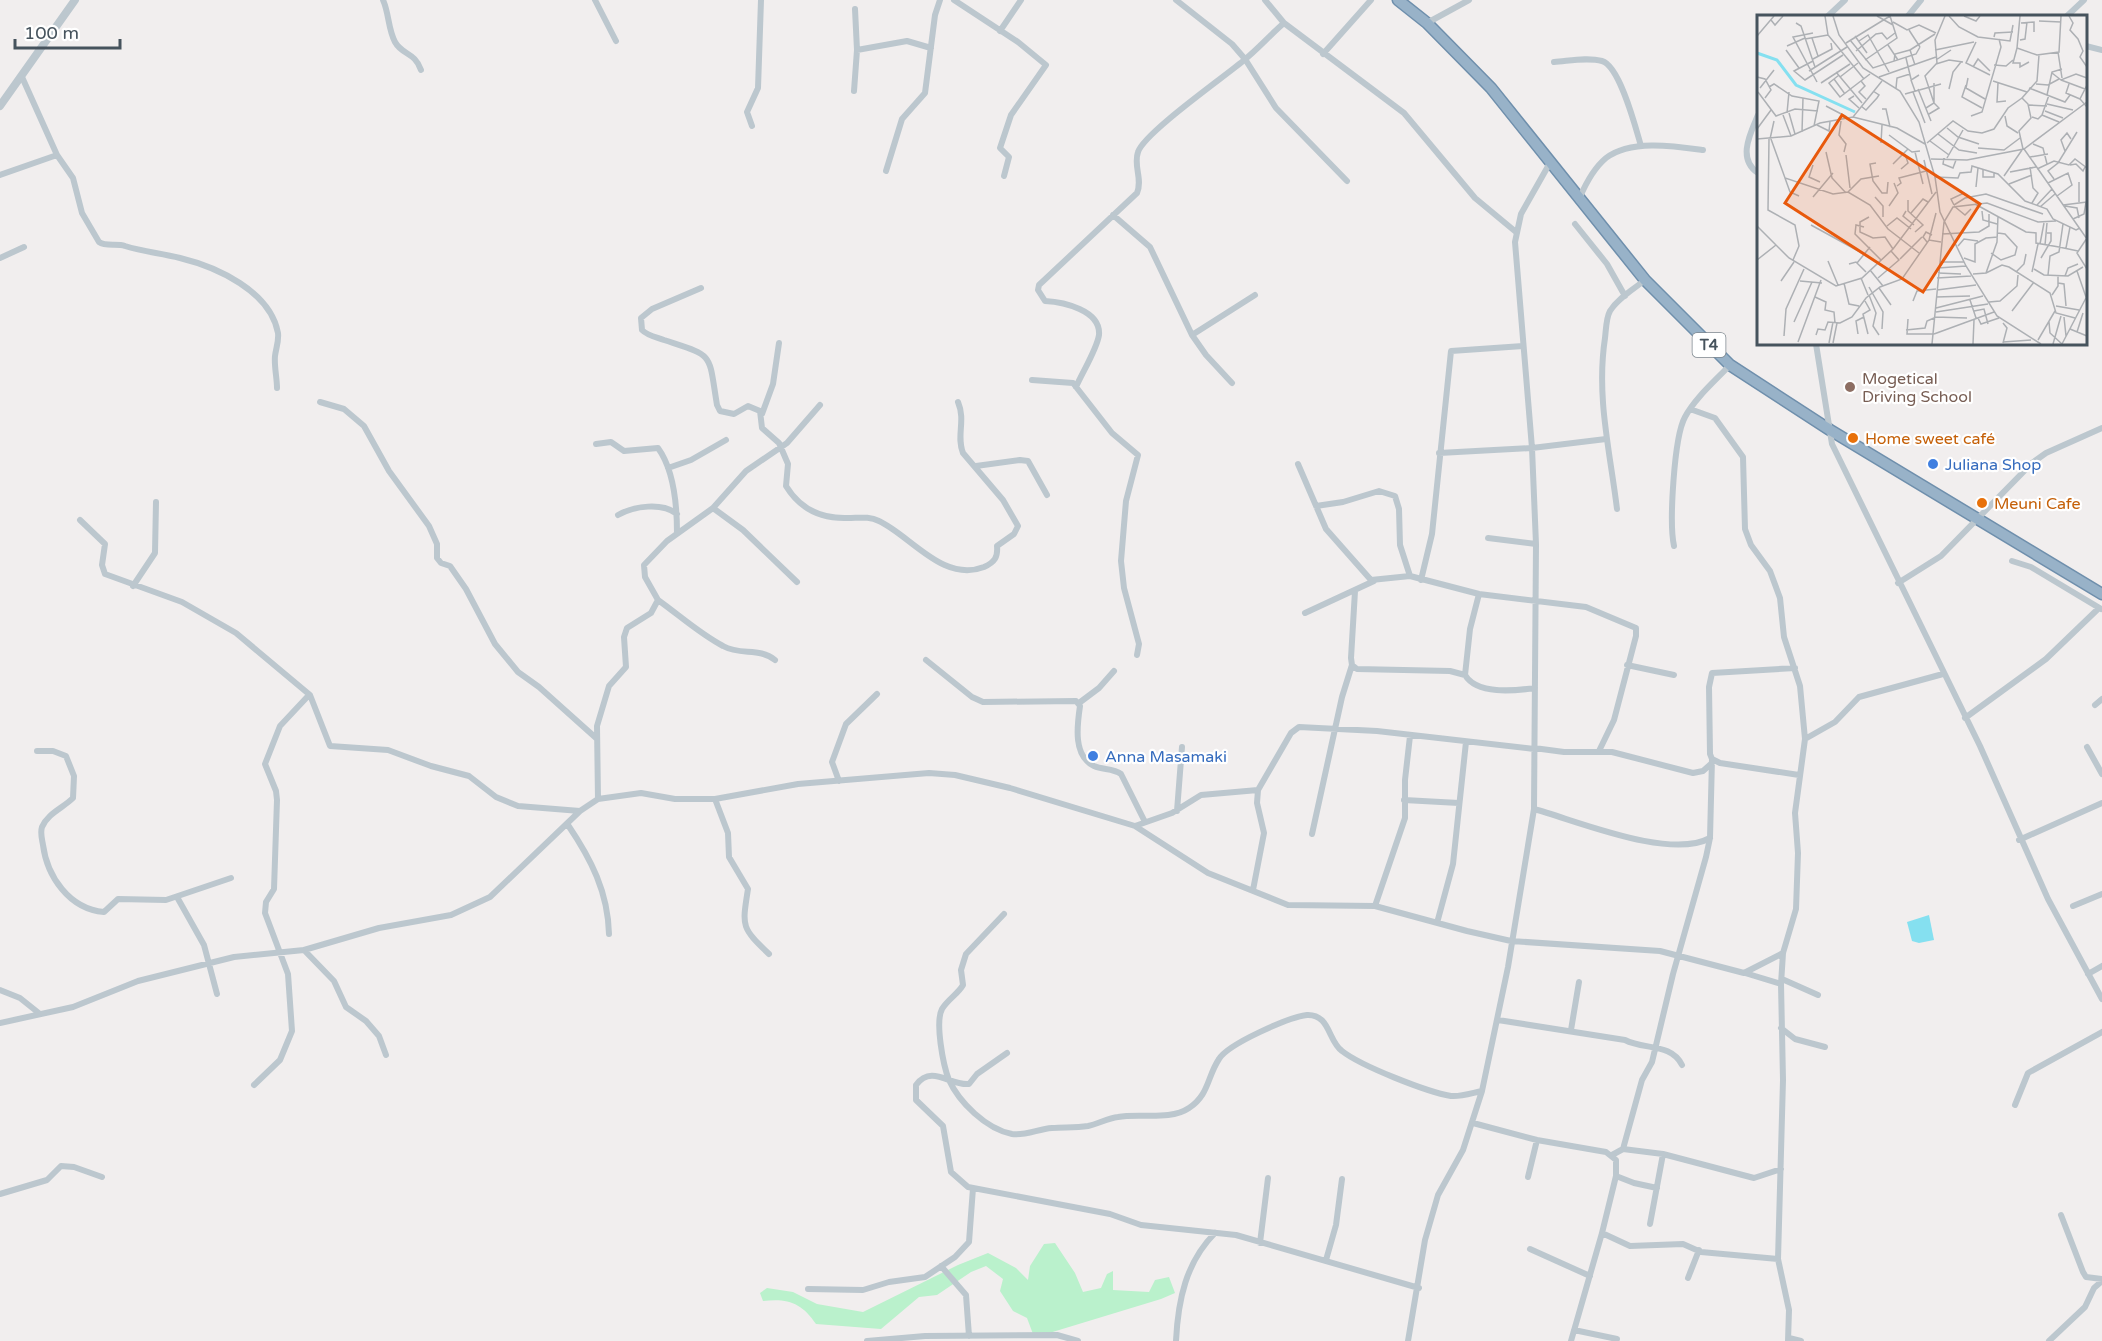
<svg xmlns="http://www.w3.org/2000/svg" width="2102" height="1341" font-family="'Varela Round',sans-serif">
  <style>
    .green { fill: #baf1cc }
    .water { fill: #85e0f0 }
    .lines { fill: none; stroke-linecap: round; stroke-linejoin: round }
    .trunk-casing { stroke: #6f8fac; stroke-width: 13 }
    .minor { stroke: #bcc7ce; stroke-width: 6 }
    .tertiary { stroke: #bcc7ce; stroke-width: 8 }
    .trunk { stroke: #98b2c8; stroke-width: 10 }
    .education-dot { fill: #8d6e63; stroke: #fff; stroke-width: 2 }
    .food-dot { fill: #e8710a; stroke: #fff; stroke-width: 2 }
    .shop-dot { fill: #3f7fe0; stroke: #fff; stroke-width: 2 }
    .labels { text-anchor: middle; stroke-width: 4.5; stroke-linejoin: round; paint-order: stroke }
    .shield { fill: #fff; stroke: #7e878e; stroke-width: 1.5 }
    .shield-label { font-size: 15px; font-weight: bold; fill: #46535d }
    .education-label { font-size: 16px; fill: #785e54; stroke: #fff; text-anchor: start }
    .food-label { font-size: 16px; fill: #c56008; stroke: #fff; text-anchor: start }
    .shop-label { font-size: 16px; fill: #366cbe; stroke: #fff; text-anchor: start }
    .inset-river { fill: none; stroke: #85e0f0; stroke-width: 3 }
    .inset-road { fill: none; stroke: #adb0b4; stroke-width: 1.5 }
    .view { fill: #e8590c; fill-opacity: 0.15; stroke: #e8590c; stroke-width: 3 }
    .inset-edge { fill: none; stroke: #46535d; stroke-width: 3 }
  </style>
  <rect width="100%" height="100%" fill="#f1eeee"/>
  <path class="green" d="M 1055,1243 L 1075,1273 L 1083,1292 L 1101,1288 L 1107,1274 L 1113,1271 L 1113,1290 L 1149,1292 L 1155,1280 L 1169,1277 L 1175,1293 L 1161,1299 L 1046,1334 L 1033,1334 L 1027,1318 L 1013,1311 L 1000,1291 L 1003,1279 L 986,1266 L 971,1272 L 937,1295 L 919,1297 L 881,1329 L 816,1324 C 802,1303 788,1298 763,1301 L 760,1293 L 767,1288 L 793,1292 L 817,1304 L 863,1312 L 958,1265 L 988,1253 L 1016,1268 L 1028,1280 L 1030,1266 L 1044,1244 Z"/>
  <path class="water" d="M 1929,915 L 1934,940 L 1919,943 L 1912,941 L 1907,922 Z"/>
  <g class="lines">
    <defs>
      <path id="trunk" d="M 1398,0 L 1427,23 L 1491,88 L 1645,280 L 1730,365 L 1830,430 L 2102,594"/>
    </defs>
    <use href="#trunk" class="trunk-casing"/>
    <path class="minor" d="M 383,0 C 389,13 388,29 395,42 C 402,55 415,52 421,70
      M 595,0 L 616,41
      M 954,0 L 1018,42 L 1046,65 L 1011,115 L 1000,148 L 1009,157 L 1004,176
      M 1176,0 L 1232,44 L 1245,59 L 1276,108 L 1347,181
      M 1265,0 L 1284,23 L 1404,113 L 1475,198 L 1516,232
      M 1828,16 L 1845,0
      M 1908,16 L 1921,0
      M 2067,16 L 2084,0
      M 1427,23 L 1469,0
      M 1000,31 L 1021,0
      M 2086,46 L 2102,50
      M 857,50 L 907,41 L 931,48
      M 1323,54 L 1371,0
      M 1554,62 C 1569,61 1587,57 1602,61 C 1620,66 1636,129 1641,146
      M 22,77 L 57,155 L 73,178 L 82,213 L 99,242 C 106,247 117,243 125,246 C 144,252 161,253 180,258 C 217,267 270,291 278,333 C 279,341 276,348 275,356 C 274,366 277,378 277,388
      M 854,91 L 857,50 L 855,9
      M 1758,115 C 1750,134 1737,159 1758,173
      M 752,126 L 747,112 L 758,88 L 761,0
      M 886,171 L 902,119 L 925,93 L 935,15 L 940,0
      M 0,175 L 57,155
      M 1580,197 C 1586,183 1594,168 1606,158 C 1630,139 1675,146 1703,150
      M 1113,215 L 1150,247 L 1192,335 L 1206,355 L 1232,383
      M 1575,224 L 1607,264 L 1625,296
      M 0,258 L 24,247
      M 701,288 L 652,309 L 641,318 L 642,330 C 648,336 656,337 664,340 C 715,357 708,351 717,405 L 720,411 L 734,414 L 748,406 L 760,411 L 762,428 L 779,443 L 788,464 L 786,486 C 800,509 821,519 848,518 C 859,518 869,516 879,521 C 911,536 943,583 984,567 C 995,562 998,557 997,546 L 1014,534 L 1018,526 L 1003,500 L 963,453 C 956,436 966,421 958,402
      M 1192,335 L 1255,295
      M 1816,344 L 1832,444 L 1980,746 L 2048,899 L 2102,999
      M 1032,380 L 1073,383 L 1112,433 L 1138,455 L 1126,501 L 1121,561 L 1124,588 L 1139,644 L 1137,655
      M 1076,387 C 1082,373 1097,349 1099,335 C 1101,310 1063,302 1045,301 L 1038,290 L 1039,285 L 1137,193 C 1143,179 1133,166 1138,152 C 1144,133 1224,77 1243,61 C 1258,49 1270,35 1284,23
      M 320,402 L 344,409 L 364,426 L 389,471 L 429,526 L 437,544 L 437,558 L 441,563 L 450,566 L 466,589 L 495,644 L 518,672 L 539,687 L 596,738
      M 1690,409 L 1715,418 L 1743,457 L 1745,529 L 1751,545 L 1770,571 L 1780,598 L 1784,637 L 1800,686 L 1805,739
      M 762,414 L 773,384 L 779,343
      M 596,444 L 611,442 L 624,451 L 658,448 C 674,470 677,506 677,533
      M 1439,453 L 1532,448 L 1606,439
      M 1298,464 L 1326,529 L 1371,580 L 1410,576 L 1479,594 L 1586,607 L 1636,628 L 1636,636 L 1614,720 L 1599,751
      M 976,466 L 1020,460 L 1028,461 L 1047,495
      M 668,468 L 691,460 L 726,440
      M 1316,506 L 1343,502 L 1379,491 L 1395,496 L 1399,509 L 1400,545 L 1410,576
      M 713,508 L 743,530 L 797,582
      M 1617,509 C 1610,451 1596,397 1605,338 C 1606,330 1606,318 1610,311 C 1618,298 1634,289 1645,280
      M 618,515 C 634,506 662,502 677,514
      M 80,520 L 105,544 L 102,565 L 105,574 L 182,602 L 236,633 L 310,695 L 330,746 L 388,750 L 431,766 L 469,776 L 496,797 L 518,806 L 580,811
      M 1488,538 L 1536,544
      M 1674,546 C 1669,523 1674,437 1685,417 C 1695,398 1715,381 1730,365
      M 2012,561 L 2031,567 L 2101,609
      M 1421,580 L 1432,534 L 1451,351 L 1523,346
      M 1898,583 L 1941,556 L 2032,463 L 2046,453 L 2102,428
      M 133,586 L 155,553 L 156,502
      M 1355,591 L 1351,658 L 1352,665 L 1357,669 L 1450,671 L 1465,675 C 1477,695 1514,691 1535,688
      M 658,600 C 679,615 700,634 723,646 C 741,656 759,647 775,660
      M 1305,613 L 1374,581
      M 926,660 L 972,697 L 983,702 L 1076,701 L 1080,706 C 1077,726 1073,756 1094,766 C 1103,770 1113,768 1121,774 L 1145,822
      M 1627,665 L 1674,675
      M 1795,668 L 1712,673 L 1709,687 L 1710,754 L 1712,759 L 1720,763 L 1799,775
      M 1465,675 L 1470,629 L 1479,594
      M 1079,703 L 1099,688 L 1114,671
      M 2095,705 L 2102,699
      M 1965,718 L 2046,659 L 2099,608
      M 2087,747 L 2102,774
      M 1534,748 L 1564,752 L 1612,752 L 1693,773 L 1703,771 L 1712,763
      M 37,751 L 53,751 L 66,756 L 74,776 L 73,798 C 63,808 48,813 42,827 C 40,833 42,839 43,845 C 47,876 69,909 104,912 L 118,899 L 166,900 L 231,878
      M 839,781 L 832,762 L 846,724 L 877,694
      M 598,799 L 597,726 L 609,686 L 626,667 L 624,637 L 627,628 L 651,613 L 658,600 L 645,577 L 644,565 L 667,541 L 713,508 L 746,471 L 787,443 L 820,405
      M 715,799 L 728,833 L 729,857 L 748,889 C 742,927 741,927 769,954
      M 1404,800 L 1459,803
      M 1534,809 C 1578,821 1670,860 1710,838
      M 1177,811 L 1182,747
      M 568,825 C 591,859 608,892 609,934
      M 1135,826 L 1172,813 L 1201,795 L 1258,790
      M 1312,834 L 1342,697 L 1352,665
      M 2019,840 L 2102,803
      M 1253,890 L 1264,833 L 1257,803 L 1258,790 L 1291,733 L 1299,727 L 1377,731 L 1534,749
      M 177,897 L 204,945 L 217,994
      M 1375,906 L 1405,818 L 1405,780 L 1410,736
      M 2073,906 L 2102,894
      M 1004,914 L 966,954 L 961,970 L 963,985 C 958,994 948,999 942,1009 C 935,1022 943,1065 949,1080 C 959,1102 986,1129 1012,1134 C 1026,1136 1038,1129 1052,1128 C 1064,1127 1075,1128 1088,1126 C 1098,1124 1108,1118 1118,1117 C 1140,1113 1170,1121 1189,1108 C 1209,1095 1207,1077 1219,1059 C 1228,1044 1289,1017 1307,1015 C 1330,1014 1328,1041 1342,1051 C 1361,1066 1427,1092 1451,1096 C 1461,1097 1472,1093 1482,1091
      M 1437,923 L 1453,864 L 1466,742
      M 304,950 L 334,981 L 346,1007 L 366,1021 L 379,1036 L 386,1055
      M 1745,973 L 1781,984
      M 2088,974 L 2102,966
      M 1782,979 L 1818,995
      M 0,990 L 20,998 L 40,1014
      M 1498,1020 L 1625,1040 C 1644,1050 1671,1043 1682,1065
      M 0,1023 L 73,1007 L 138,981 L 234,957 L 304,950 L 379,928 L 451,915 L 490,897 L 580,811 L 598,799 L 641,793 L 675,799 L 715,799 L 798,784 L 929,773 L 955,775 L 1010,788 L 1135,826 L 1208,873 L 1288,905 L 1375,906 L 1467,931 L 1511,941 L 1660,951 L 1744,973 L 1783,953
      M 1781,1028 L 1795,1039 L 1825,1047
      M 1571,1030 L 1579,982
      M 1007,1053 L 977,1074 L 969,1084 C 950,1086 932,1064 916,1085 L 916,1100 L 943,1126 L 951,1172 L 968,1187 L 1110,1214 L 1141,1225 L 1236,1235 L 1419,1288
      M 254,1085 L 280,1060 L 292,1031 L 288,974 L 265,913 L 266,902 L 274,889 L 277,800 L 276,791 L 265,764 L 280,726 L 309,695
      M 2015,1105 L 2028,1073 L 2102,1032
      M 1473,1123 L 1537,1140 L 1606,1152 L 1616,1160 L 1616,1176 L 1602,1233 L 1571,1341
      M 1623,1149 L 1642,1080 L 1652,1062 L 1673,974 L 1706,857 L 1710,838 L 1712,759
      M 1612,1155 L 1623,1149 L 1663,1154 L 1754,1178 L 1781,1169
      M 1616,1176 L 1634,1183 L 1657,1188
      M 1528,1177 L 1537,1140
      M 0,1194 L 47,1180 L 61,1166 L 74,1167 L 102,1177
      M 2061,1215 L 2083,1272 L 2086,1277 L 2102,1279
      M 1650,1224 L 1663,1154
      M 1602,1233 L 1630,1246 L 1683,1244 L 1701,1252 L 1778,1259
      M 1260,1243 L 1268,1178
      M 1530,1249 L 1590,1276
      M 1326,1260 L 1336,1225 L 1342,1179
      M 941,1266 L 966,1295 L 969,1336
      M 1688,1278 L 1699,1250
      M 808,1289 L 863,1290 L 889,1282 L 925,1277 L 955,1257 L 969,1242 L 973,1188
      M 1574,1330 L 1617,1339
      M 1789,1338 L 1801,1341
      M 867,1341 L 925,1336 L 1057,1335 L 1078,1341
      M 1176,1341 C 1178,1300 1186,1262 1215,1233
      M 1408,1341 L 1425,1240 L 1438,1195 L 1463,1150 L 1482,1091 L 1508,967 L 1534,809 L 1536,544 L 1532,448 L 1515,242 L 1521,214 L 1551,161
      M 1788,1341 L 1789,1310 L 1778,1259 L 1783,1080 L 1781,984 L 1783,953 L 1796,909 L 1798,853 L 1795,813 L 1805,739 L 1835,722 L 1859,697 L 1943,674
      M 2049,1341 L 2085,1307 L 2094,1288 L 2102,1281"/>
    <path class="tertiary" d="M 0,106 L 75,0"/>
    <use href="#trunk" class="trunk"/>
  </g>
  <circle class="education-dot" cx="1850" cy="387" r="6"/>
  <g class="food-dot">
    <circle cx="1853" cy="438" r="6"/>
    <circle cx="1982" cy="503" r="6"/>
  </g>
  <g class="shop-dot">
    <circle cx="1933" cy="464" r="6"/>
    <circle cx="1093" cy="756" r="6"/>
  </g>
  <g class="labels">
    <rect class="shield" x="1692.5" y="333" width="33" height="24" rx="4.5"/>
    <g class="shield-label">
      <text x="1709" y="350">T4</text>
    </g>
    <g class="education-label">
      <text x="1862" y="384">Mogetical<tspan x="1862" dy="18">Driving School</tspan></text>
    </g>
    <g class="food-label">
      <text x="1865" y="444">Home sweet café</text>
      <text x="1994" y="509">Meuni Cafe</text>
    </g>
    <g class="shop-label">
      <text x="1945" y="470">Juliana Shop</text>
      <text x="1105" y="762">Anna Masamaki</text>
    </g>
  </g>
  <g transform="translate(1757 15)">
    <rect width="330" height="330" fill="#f1eeee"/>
    <path class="inset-river" d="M 0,38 L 20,45 L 39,70 L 98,97"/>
    <path class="inset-road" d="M 68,1 L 71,20 L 107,64M 76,1 L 82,20 L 106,53 L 143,76 L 162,107 L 178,162 L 183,197 L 209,251 L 240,301 L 284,329M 120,1 L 136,10M 192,1 L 202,12 L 221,22 L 253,26 L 256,10M 207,1 L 219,6 L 223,1M 263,1 L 260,33 L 280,40 L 302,37 L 304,1M 312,1 L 316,8 L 313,15 L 321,24 L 326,36 L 323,42 L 330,52M 14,5 L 18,10 L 26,1M 282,6 L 304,7M 136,7 L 150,15 L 162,10 L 179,18M 39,8 L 44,11 L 58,52M 264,8 L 277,7 L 277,17M 152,15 L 163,32M 56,18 L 36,22 L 60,67M 0,21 L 17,1M 98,21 L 110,38M 237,22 L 238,18 L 256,17M 55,23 L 61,41M 48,24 L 71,20M 93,25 L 116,53 L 159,39 L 163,32M 263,25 L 268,24 L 270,7M 102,26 L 111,20 L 132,57M 219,27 L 209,48 L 233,60M 89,28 L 133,1 L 140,23 L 108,45M 131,30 L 141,45M 30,31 L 48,23M 260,33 L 256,48 L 263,48 L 263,52 L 272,47M 29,35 L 42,53M 153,35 L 178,19M 178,35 L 217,27M 99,36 L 119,19 L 125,18 L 130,24 L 138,18M 301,37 L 305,63M 149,43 L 154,64M 56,44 L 75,34 L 74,28M 179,45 L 194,35M 56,46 L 37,56 L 48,65 L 86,40M 137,46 L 138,39 L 153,35 L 158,50M 179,49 L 192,45 L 206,47M 237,50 L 249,51 L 256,45M 216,52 L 221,44 L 233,56M 52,56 L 90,32M 79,57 L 105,88M 295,58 L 304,65 L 319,59 L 330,63M 82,60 L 72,68 L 83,82 L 113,59M 0,62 L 8,64 L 14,75 L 8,83M 83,62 L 101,48M 122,62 L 179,42M 211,63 L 209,73 L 228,84M 77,64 L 88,79M 304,65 L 328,74M 104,66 L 108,71 L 102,77 L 109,84M 236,66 L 270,77M 64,68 L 93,49M 241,68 L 240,87 L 249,86M 279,69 L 291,70 L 302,64M 312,69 L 309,78 L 323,84M 209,70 L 205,82 L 225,93M 330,70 L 323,84 L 330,92M 12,72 L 17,69 L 35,81 L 62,86 L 57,111M 3,73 L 17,55M 139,73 L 140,63 L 153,59M 272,73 L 308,87 L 313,80M 161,74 L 174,106M 192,74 L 196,57 L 204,47M 158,76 L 154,65 L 162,60M 1,77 L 19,101 L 38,94 L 61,96M 156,77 L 168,108M 148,79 L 184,69M 290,80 L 295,57 L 305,54M 97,81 L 92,84 L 102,93M 290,89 L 316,95M 272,90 L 290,91M 69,91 L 90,102M 104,91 L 109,95 L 120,83 L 122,80 L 116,76M 169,93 L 177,88 L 168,61 L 180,48 L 178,25 L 188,1M 125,94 L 129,94 L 133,112M 288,96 L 306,103M 30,98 L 32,77M 32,98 L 38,119M 172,99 L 182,93 L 177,88 L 177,68M 26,100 L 34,121M 285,100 L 302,107M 214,101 L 225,97 L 244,32 L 242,24M 248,101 L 250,111 L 261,118M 96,102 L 125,66M 275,102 L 281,104 L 285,100 L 292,80M 84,106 L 82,120 L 89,129 L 87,137M 60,110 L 72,116 L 73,107M 190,113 L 201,122 L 222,129M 0,114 L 14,95M 45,117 L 46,83M 181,119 L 202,135 L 220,138M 132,120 L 155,137 L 163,136M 0,124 L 34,121 L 63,108 L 96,102 L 140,113 L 168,129M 12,124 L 11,195 L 38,210 L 42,231 L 36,245M 13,124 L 17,106M 14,124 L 28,163 L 76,179 L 91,177 L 113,190 L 131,214 L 162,238M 173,126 L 192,140M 124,128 L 125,110M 170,128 L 196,106 L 211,116 L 225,118 L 237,114 L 251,93 L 265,83M 276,129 L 286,133 L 290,149M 221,133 L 247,135 L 263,123M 266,134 L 262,116 L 274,103 L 271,89 L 265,83 L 280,66 L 282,40M 267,134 L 330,224M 308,136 L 304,125 L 310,118 L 314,124M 69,137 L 75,163 L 89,178M 158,137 L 166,169M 89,140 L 93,173M 273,142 L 291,139M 187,143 L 186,149 L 196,153 L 199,145M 190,143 L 206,115M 174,144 L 210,145 L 267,134 L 330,87M 167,145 L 175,179M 119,148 L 113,149 L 116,166 L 125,178 L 130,178 L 131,167M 136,149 L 151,134M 56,150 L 52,162 L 63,167M 313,150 L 319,149 L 326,156 L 328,152M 273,152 L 276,173 L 281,178 L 275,188M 144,154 L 151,148 L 148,139M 226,154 L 226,162 L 237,162 L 237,157M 280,154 L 297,146 L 312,150 L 318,144 L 330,153M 253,157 L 279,152M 247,161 L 265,135M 178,162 L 201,163 L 203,158 L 214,157 L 215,151 L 241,159 L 268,186 L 290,194 L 296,204 L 319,215 L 323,213M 28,163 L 33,177 L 42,181M 297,164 L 291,156 L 301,148 L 320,117M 322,167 L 322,187M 291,168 L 311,158 L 315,170 L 300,181M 252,169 L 275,160M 140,171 L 144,168 L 142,163 L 169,156M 219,172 L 221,153M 91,177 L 104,164 L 122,161M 56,182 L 76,158M 118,182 L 126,191 L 126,202M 151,185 L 151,196 L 166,210 L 158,217M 218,189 L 269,217 L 279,218 L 279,228 L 302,232M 197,190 L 208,183 L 229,179 L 286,199M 197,190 L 194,184 L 207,178M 280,190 L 295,174M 306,190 L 330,187M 132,191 L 141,178 L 137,168M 197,191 L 208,200 L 214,194M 308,191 L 320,193 L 322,203M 283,192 L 298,179M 149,196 L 146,201 L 157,210M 225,196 L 226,205 L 240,209M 154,198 L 166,184 L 171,187M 112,202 L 103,207 L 103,217 L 116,223 L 128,222 L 136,234M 316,204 L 327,199 L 329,187M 54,210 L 105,238M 0,211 L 32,243 L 79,271 L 105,263 L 136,234 L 179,177M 130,211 L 140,203 L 154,214M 107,212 L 99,210 L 98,219 L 124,245M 185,219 L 222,217 L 232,211 L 232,199M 330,223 L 320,238 L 330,254M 172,225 L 179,198M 170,227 L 166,222 L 169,217 L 175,220M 283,229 L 287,208M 288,230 L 290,208M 201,231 L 207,224 L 221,226M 302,232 L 321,236M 309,233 L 313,212M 234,238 L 244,245 L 258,240 L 260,232 L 248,219 L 241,218M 207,243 L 218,247 L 218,229 L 229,223 L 241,222M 284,243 L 294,226 L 294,218 L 290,218M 143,244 L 165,222M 0,245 L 19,230M 71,246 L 81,270M 183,247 L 207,247M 100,248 L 113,232M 92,249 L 99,247 L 109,257M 181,253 L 209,251M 277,254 L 287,260 L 311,261 L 326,252M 113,255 L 126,271M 320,256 L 329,282M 259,257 L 267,249 L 269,239M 275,257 L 281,229M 181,258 L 204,259M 229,258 L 245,250 L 252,252 L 293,278 L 299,298 L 318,303M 216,259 L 229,258 L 240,227 L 241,201M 291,260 L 293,241 L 302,237 L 306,209M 308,261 L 311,253 L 321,249M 104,263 L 111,280M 121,263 L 142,245 L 134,236M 180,263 L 214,261M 24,266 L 37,247M 43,266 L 65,268M 87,268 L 92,289 L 102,291M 301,268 L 307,269 L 309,291M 112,272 L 126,297 L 125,314M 122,273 L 134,290M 180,275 L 219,270M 112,280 L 119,298 L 116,311 L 122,320M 295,280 L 301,271 L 301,261M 58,282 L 69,287 L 68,295 L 77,297 L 78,308M 179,282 L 213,281M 213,285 L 219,303M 108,286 L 113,295 L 106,299 L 111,319M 156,286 L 160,276 L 179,274M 232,287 L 243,286 L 260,271 L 261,260M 299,291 L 322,295M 179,293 L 226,281M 217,296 L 227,294 L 231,309M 255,296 L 277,267M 179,297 L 231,289M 178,302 L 210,303M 307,302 L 309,321M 221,303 L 224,309 L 242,303M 151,304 L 150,319 L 177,319M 37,307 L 55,267M 292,307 L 293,318 L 305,329M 246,308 L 250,313 L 246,328M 313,314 L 330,321M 149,315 L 168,313 L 170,306 L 177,303M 320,317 L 326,298M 101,319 L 99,306 L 107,302M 177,319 L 237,297M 59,320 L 61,314 L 68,315 L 71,307 L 83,308 L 95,302 L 109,283 L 123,272 L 145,264 L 172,225 L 184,227M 27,321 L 29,294 L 47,254M 281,325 L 298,296M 41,327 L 64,265M 246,327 L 274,325M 72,328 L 76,307M 76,328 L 80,308M 175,329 L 187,207 L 196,192 L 230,188 L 281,207 L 299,206M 216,329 L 217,305M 296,329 L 304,301M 305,329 L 330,281"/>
    <path class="view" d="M 85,100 L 223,189 L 166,277 L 28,188 Z"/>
    <rect width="330" height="330" class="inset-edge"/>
  </g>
  <path d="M15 39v9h105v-9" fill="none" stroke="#46535d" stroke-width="3"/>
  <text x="24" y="39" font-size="18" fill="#46535d" stroke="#ffffff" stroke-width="4.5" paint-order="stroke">100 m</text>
</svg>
